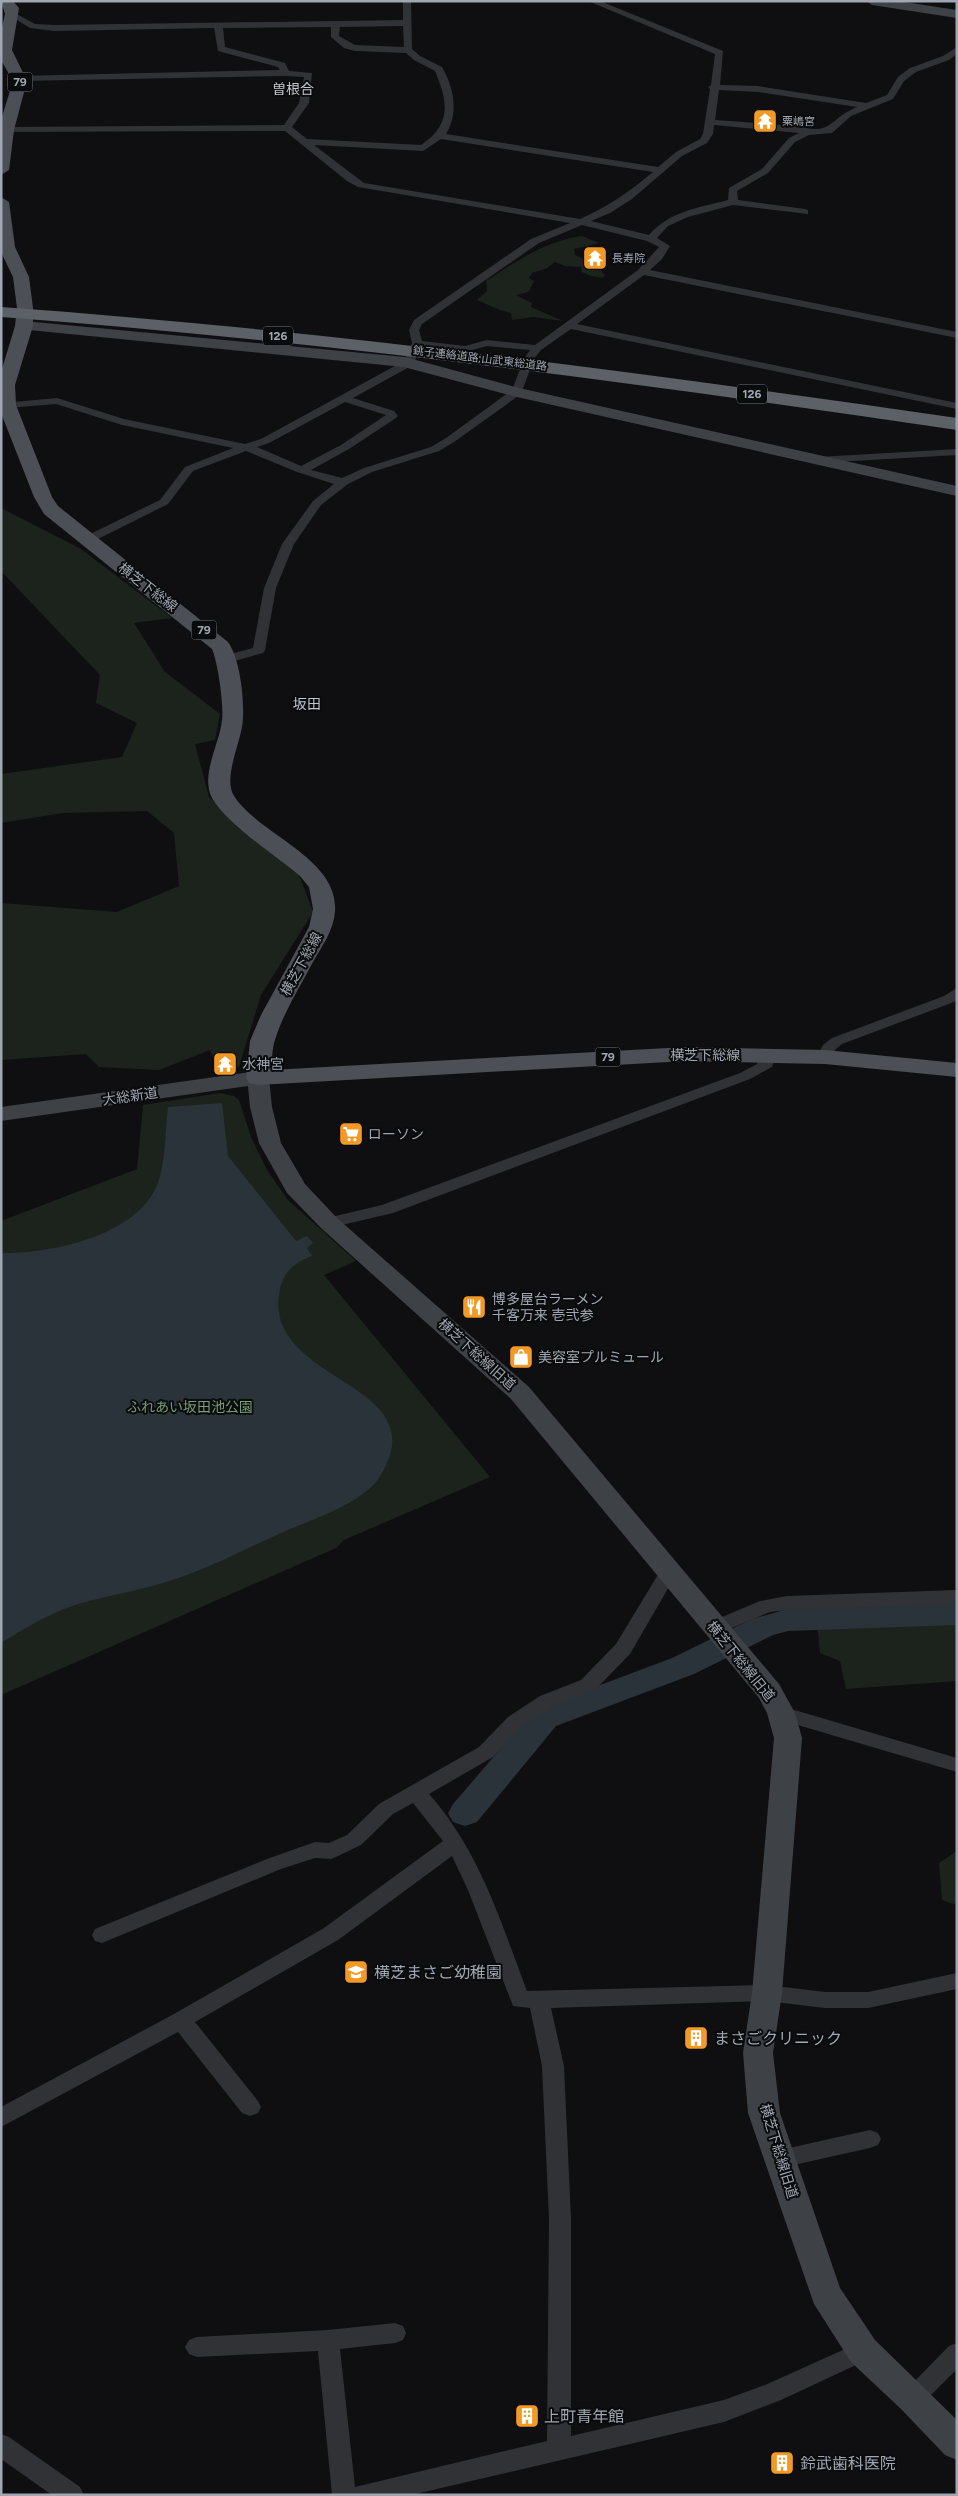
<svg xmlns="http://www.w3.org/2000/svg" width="958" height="2496" font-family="Figtree,'Noto Sans JP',sans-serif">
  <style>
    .green { fill: #1c231c }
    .water { fill: #293339 }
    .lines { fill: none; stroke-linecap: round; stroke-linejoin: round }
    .river { fill: #293339; fill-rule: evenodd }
    .street { fill: #303236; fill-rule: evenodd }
    .secondary { fill: #3e4146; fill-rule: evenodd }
    .primary { fill: #4c4f55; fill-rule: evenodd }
    .highway { fill: #5c6067; fill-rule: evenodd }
    .labels { text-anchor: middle; stroke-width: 4; stroke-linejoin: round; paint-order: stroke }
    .far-poi-label { font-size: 11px; fill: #a0a7b2; stroke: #0a0b0c; text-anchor: start }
    .far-street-label { font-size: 11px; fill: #a0a7b2; stroke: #0a0b0c }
    .shield { fill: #0a0b0c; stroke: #737880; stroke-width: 1 }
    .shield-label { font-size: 12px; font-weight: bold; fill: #a0a7b2 }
    .far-quarter-label { font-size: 14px; fill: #c1c6ce; stroke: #0a0b0c }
    .street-label { font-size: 14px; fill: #a0a7b2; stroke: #0a0b0c }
    .poi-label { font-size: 14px; fill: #a0a7b2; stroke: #0a0b0c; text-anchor: start }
    .park-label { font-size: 14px; fill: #789d77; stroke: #0a0b0c }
    .near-poi-label { font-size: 16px; fill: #a0a7b2; stroke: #0a0b0c; text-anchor: start }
  </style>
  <rect width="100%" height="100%" fill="#0f0f11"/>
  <path class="green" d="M 582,236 L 599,243 L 574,249 L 575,255 L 596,265 L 605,275 L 603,278 L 591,276 L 582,272 L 581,267 L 565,266 L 555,262 L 547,268 L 532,273 L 529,278 L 534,281 C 528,293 531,292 516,295 L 532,303 L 531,307 L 563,321 L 533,317 L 512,320 L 511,313 L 500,310 L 477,300 L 487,291 L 486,281 C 517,261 545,241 582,236 Z
    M 1,508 L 81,549 L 172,618 L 134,623 L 165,672 L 220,714 L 215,740 L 195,744 L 209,797 L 298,872 L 313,912 L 261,995 L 239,1067 L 219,1073 L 210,1050 L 159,1070 L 99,1067 L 86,1054 L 1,1060 L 1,903 L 117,912 L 179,886 L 174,833 L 147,811 L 63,813 L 1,823 L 1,774 L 122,757 L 137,723 L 96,703 L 100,675 L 1,571 Z
    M 220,1093 L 234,1096 L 239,1100 L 251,1137 L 267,1170 L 288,1200 L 356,1261 L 324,1275 L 490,1477 L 344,1540 L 336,1548 L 1,1695 L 1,1221 L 137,1169 L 143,1105 Z
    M 957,1620 L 957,1681 L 846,1689 L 840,1661 L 820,1653 L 817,1622 Z
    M 957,1851 L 957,1905 L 942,1900 L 939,1863 Z"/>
  <path class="water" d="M 222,1103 L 228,1156 L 296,1241 L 307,1236 L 313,1243 L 307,1248 L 312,1256 C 295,1262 284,1271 280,1289 C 259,1382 434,1380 383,1471 C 377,1483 368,1491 357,1498 C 334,1513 306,1522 281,1533 C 243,1550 204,1571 163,1583 C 130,1593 96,1597 64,1609 C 42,1618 22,1630 1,1643 L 1,1253 C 50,1254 138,1236 158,1183 C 166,1160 165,1131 168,1107 Z"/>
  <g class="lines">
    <path class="river" d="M 957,1603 L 957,1625 L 788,1631 L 773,1635 L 694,1674 L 556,1726 L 477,1822 L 465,1826 L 453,1822 L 448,1813 L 453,1804 L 534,1710 L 672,1658 L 752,1619 L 788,1609 Z"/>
    <path class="street" d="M 403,1 L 411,1 L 412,49 L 420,56 L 442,67 C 454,88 459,113 446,134 L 658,167 L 676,152 L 700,139 L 703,134 L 710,89 L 708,87 L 711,85 L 715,54 L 588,1 L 600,1 L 723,51 L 720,85 L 758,86 L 866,103 L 887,95 L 898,77 L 910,68 L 943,56 L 957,47 L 957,54 L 949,60 L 916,72 L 904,81 L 893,99 L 851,116 L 832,133 L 809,135 L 795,142 L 768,173 L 737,191 L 738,200 L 805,209 L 808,210 L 808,214 L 733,205 L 688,217 L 668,226 L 657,238 L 670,246 L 662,259 L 650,270 L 957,332 L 957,338 L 644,275 L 577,324 L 957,403 L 957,409 L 571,329 L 541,350 L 534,359 L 521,394 L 454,442 L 439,451 L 372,472 L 348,484 L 321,505 L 294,544 L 276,588 L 265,650 L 263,653 L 227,663 L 223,662 L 221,659 L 223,656 L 253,648 L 264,588 L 282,544 L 313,501 L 334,484 L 297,472 L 246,451 L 193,471 L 168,504 L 88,544 L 82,540 L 84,537 L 160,500 L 185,467 L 233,448 L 122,425 L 56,404 L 7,408 L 1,405 L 3,403 L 57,398 L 124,419 L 245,444 L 261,439 L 404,361 L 412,343 L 409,330 L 414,320 L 531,239 L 570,223 L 358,187 L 347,181 L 285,131 L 3,132 L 1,130 L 6,127 L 284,125 L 299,103 L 304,77 L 286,76 L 20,81 L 17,80 L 17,76 L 280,70 L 278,67 L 218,51 L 214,28 L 54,31 L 30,28 L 9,15 L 13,12 L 35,24 L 54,25 L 403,20 ZM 403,26 L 404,47 L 355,45 L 339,36 L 340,27 ZM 331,27 L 331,37 L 344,48 L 355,51 L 406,53 L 414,60 L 435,71 C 448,102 452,124 421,145 L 307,139 L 292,127 L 309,103 L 312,73 L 289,71 L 285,63 L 225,47 L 223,28 ZM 719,90 L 758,92 L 857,107 C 828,119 833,136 797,126 L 715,120 ZM 714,125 L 799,133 L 789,138 L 762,169 L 729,188 L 728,200 C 698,208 670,211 649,235 L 591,221 L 610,213 L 632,199 L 682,156 L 707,143 L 713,134 ZM 441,139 L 653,172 C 630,191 608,207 580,219 L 364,183 L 314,145 L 423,151 ZM 582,225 L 647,241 L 659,247 L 638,270 L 535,345 L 487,340 L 465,346 L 422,341 L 419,330 L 422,324 L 539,243 ZM 487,346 L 530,350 L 524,359 L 512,390 L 446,438 L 431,447 L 364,468 L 342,478 L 311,470 L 349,449 L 396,418 L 398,416 L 394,411 L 353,398 L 413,365 L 420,349 L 465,352 ZM 345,402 L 386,415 L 341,445 L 301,466 L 257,447 L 269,443 Z
      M 957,449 L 957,455 L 818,463 L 812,460 L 818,457 Z
      M 957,988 L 957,1000 L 954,1002 L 842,1044 L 835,1050 L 830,1060 L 825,1062 L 817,1057 L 823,1045 L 832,1038 L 944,996 Z
      M 768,1049 L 776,1054 L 772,1067 L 750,1079 L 393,1213 L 329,1228 L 323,1227 L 321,1223 L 323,1219 L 382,1205 L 740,1073 L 757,1064 L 763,1051 Z
      M 668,1567 L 674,1568 L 677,1573 L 630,1654 L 595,1690 L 554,1706 L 522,1727 L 493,1757 L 429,1794 C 479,1850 501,1922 527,1991 L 767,1985 L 825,1992 L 868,1992 L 957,1973 L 957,1989 L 868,2008 L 825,2008 L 767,2001 L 551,2008 L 564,2066 L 571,2219 L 571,2436 L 724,2400 L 765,2385 L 863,2341 L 871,2344 L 875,2351 L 871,2358 L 781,2400 L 724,2422 L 411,2495 L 332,2495 L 318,2351 L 197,2357 L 189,2354 L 185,2347 L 189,2340 L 197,2337 L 328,2330 L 395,2323 L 403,2326 L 406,2333 L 403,2340 L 395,2343 L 340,2349 L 355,2487 L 547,2441 L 549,2219 L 542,2066 L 530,2008 L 513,2006 L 468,1890 L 452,1856 L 338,1940 L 195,2022 L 258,2101 L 261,2107 L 258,2113 L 250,2116 L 242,2113 L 178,2032 L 1,2127 L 1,2107 L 174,2014 L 324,1928 L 443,1841 L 413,1803 L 393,1814 L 361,1845 L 338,1856 L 331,1859 L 315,1858 L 281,1869 L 102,1943 L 95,1941 L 92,1935 L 95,1929 L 267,1859 L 315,1842 L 329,1843 L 347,1835 L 379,1804 L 479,1747 L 508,1717 L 540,1696 L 581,1680 L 616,1644 L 662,1568 Z
      M 957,1590 L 957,1604 L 787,1610 L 770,1612 L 715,1635 L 708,1633 L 706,1628 L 708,1623 L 760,1601 L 787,1596 Z
      M 781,1706 L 957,1758 L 957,1772 L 774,1718 L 771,1713 L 774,1708 Z
      M 870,2130 L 878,2133 L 881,2139 L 878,2145 L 870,2148 L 780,2168 L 772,2166 L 769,2159 L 772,2152 L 780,2150 Z
      M 957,2343 L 957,2369 L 921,2405 L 913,2409 L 905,2405 L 901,2398 L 905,2391 L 949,2346 Z
      M 1,2434 L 9,2437 L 80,2487 L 84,2495 L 52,2495 L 1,2459 Z"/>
    <path class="secondary" d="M 866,1 L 898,1 L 957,10 L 957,18 L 872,5 Z
      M 24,321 L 405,357 L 519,388 L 957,486 L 957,496 L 517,397 L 404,367 L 19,329 L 16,326 L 19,323 Z
      M 258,1071 L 266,1073 L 269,1078 L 272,1107 L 281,1143 L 305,1184 L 337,1218 L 529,1387 L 779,1684 L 795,1713 L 802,1738 L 782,1993 L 773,2053 L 780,2113 L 840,2288 L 875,2340 L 957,2420 L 957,2460 L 945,2455 L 901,2409 L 851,2362 L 814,2304 L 748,2113 L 743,2053 L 752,1993 L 774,1738 L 767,1713 L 759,1698 L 511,1399 L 321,1228 L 287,1193 L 259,1143 L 250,1107 L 248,1086 L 1,1121 L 1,1107 Z"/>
    <path class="primary" d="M 1,1 L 13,1 L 19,8 L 12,50 L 27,81 L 14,130 L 9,170 L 1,175 L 1,120 L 13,81 L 1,60 L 1,31 L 5,14 Z
      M 1,197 L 9,202 L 15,247 L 29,277 L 33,308 L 33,326 L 15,385 L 16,405 L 52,497 L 58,506 L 228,642 C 240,659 244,697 243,718 C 243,739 222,777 234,796 C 258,834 339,858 335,911 C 334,930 322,946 313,962 C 300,987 283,1013 275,1040 C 272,1049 272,1060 271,1070 L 686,1047 L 825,1050 L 957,1063 L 957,1077 L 825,1064 L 686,1061 L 258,1085 L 249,1083 L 246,1078 L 250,1041 L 261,1015 L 309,927 L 313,909 L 309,887 L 300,876 C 276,856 227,824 212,798 C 200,775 220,743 222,720 C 224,705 218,663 212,649 L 44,514 L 34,497 L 1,413 L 1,372 L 15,326 L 17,308 L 13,277 L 1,252 Z"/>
    <path class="highway" d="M 1,307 C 321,330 639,372 957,418 L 957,430 C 639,383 322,341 1,317 Z"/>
  </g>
  <defs>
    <symbol id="temple-square" viewBox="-11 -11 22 22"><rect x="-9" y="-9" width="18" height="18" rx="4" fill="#f39926" stroke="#0a0b0c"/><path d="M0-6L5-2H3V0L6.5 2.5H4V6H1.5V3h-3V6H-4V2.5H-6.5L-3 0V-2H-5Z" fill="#fff"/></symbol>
    <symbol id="supermarket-square" viewBox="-11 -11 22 22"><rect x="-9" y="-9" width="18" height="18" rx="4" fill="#f39926" stroke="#0a0b0c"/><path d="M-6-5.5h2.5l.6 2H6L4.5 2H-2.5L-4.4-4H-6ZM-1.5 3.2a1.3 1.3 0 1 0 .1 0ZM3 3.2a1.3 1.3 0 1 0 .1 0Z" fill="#fff"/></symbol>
    <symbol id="restaurant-square" viewBox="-11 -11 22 22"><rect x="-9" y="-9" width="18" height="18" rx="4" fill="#f39926" stroke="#0a0b0c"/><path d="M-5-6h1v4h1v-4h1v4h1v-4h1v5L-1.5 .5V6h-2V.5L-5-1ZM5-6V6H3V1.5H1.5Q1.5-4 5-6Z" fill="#fff"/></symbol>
    <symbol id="shop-square" viewBox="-11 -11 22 22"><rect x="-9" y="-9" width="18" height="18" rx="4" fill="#f39926" stroke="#0a0b0c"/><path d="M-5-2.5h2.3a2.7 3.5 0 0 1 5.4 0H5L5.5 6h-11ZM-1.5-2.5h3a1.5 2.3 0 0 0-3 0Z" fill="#fff"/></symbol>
    <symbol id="school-square" viewBox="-11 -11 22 22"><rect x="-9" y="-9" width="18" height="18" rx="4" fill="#f39926" stroke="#0a0b0c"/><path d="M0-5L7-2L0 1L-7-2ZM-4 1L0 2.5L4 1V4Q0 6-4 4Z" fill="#fff"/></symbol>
    <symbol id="building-square" viewBox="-11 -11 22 22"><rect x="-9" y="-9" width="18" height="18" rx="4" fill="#f39926" stroke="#0a0b0c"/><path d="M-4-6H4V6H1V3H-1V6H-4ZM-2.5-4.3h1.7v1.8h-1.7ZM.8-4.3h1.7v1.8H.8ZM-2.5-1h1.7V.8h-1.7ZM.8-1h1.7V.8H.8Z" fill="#fff"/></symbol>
  </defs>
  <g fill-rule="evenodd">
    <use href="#temple-square" x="751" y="107" width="28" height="28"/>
    <use href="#temple-square" x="581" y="244" width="28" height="28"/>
    <use href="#temple-square" x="211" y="1050" width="28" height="28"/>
    <use href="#supermarket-square" x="337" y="1120" width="28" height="28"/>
    <use href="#restaurant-square" x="460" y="1293" width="28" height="28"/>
    <use href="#shop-square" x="507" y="1343" width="28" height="28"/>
    <use href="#school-square" x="342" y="1958" width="28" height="28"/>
    <use href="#building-square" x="682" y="2024" width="28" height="28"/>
    <use href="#building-square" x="513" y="2402" width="28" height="28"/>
    <use href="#building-square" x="768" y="2449" width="28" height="28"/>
  </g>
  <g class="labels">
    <g class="far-poi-label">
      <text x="782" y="125">粟嶋宮</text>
      <text x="612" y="262">長寿院</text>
    </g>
    <g class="far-street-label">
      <text transform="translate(480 358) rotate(7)" y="4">銚子連絡道路;山武東総道路</text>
    </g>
    <g class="shield">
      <rect x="7.5" y="72.5" width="25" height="19" rx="4"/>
      <rect x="263" y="326.5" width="30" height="19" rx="4"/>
      <rect x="737" y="384.5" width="30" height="19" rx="4"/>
      <rect x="191.5" y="620.5" width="25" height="19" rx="4"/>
      <rect x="595.5" y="1047.5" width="25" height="19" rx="4"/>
    </g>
    <g class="shield-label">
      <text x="20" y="86">79</text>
      <text x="278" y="340">126</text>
      <text x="752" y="398">126</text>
      <text x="204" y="634">79</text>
      <text x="608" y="1061">79</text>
    </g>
    <g class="far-quarter-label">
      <text x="293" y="94">曽根合</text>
      <text x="307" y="709">坂田</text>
    </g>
    <g class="street-label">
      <text transform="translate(148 587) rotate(38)" y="5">横芝下総線</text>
      <text transform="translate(301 964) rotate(-61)" y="5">横芝下総線</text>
      <text x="705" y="1060">横芝下総線</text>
      <text transform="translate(130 1096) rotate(-8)" y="5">大総新道</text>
      <text transform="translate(477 1354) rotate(42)" y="5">横芝下総線旧道</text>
      <text transform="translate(741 1661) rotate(51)" y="5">横芝下総線旧道</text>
      <text transform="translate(779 2151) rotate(73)" y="5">横芝下総線旧道</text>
    </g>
    <g class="poi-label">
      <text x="242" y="1069">水神宮</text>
      <text x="368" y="1139">ローソン</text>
      <text x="492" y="1304">博多屋台ラーメン<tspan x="492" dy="16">千客万来 壱弐参</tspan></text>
      <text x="538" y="1362">美容室プルミュール</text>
    </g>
    <g class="park-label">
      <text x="190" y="1412">ふれあい坂田池公園</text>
    </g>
    <g class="near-poi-label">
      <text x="374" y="1978">横芝まさご幼稚園</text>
      <text x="714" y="2044">まさごクリニック</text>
      <text x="544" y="2422">上町青年館</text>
      <text x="800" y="2469">鈴武歯科医院</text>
    </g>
  </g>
  <rect width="958" height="2496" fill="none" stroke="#a0a7b2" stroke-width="5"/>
</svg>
